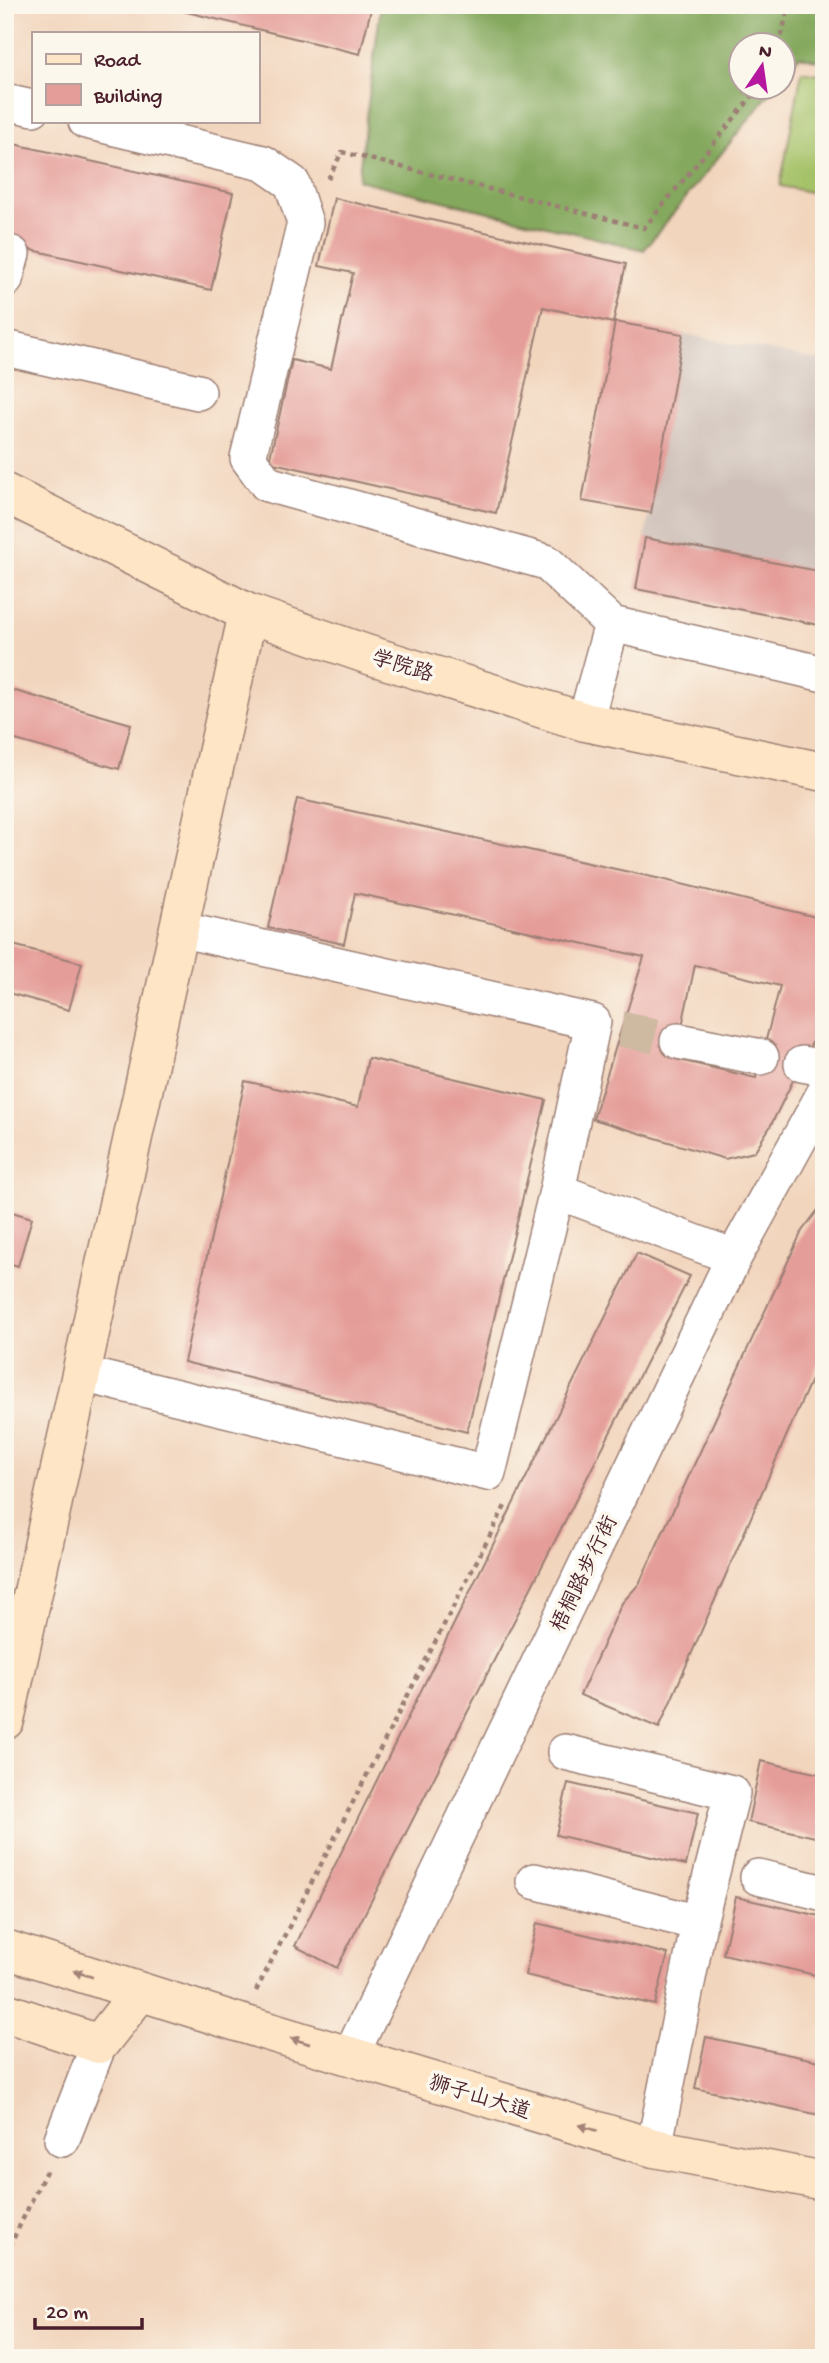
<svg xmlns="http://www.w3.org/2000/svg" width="829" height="2363" font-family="'Gochi Hand','LXGW WenKai TC',sans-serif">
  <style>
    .built { fill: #f2d5bd; fill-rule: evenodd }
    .industrial { fill: #cfc1ba }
    .green { fill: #a6c269; stroke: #78704a; stroke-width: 2 }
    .forest { fill: #84a85d; stroke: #676444; stroke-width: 2 }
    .building { fill: #e59d99; fill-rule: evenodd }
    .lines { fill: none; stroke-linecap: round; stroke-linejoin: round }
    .street-tunnel { stroke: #ceb9a1; stroke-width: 35; stroke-dasharray: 35 18; stroke-linecap: butt }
    .street-casing { stroke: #9c7f74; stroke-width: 38 }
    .secondary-casing { stroke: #9c7f74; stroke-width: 41 }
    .path { stroke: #9c7f74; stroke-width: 4.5; stroke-dasharray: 5 5; stroke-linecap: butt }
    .street { stroke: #fff; stroke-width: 35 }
    .secondary { stroke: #fde5c5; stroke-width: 38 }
    .oneway { fill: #a48278 }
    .labels { text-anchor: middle; stroke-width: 7; stroke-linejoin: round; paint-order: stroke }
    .street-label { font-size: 21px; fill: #4a1f2b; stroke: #fbf7ec }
  </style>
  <rect width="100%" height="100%" fill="#fbf7ec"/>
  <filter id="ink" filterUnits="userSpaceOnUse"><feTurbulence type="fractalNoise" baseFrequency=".0143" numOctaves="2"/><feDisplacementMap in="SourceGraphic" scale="14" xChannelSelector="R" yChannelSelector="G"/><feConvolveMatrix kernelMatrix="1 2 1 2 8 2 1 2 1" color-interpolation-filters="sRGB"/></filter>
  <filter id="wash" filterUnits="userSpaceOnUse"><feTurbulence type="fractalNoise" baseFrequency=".00686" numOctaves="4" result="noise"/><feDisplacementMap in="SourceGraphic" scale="28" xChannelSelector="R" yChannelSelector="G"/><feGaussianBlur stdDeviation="1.57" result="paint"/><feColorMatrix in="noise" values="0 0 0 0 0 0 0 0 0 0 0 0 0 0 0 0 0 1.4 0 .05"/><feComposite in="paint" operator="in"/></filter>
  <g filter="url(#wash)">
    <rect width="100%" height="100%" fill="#efdfbe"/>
    <path class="built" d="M 5,5 L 824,5 L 824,2358 L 5,2358 ZM 33,33 L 257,33 L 257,121 L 33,121 ZM 742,46 L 784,46 L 784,88 L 742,88 Z"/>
    <path class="industrial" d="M 683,334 L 824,361 L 824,572 L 645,538 Z"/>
    <path class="green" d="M 802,71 L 824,75 L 824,195 L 780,186 Z"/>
    <path class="forest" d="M 381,5 L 824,5 L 824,62 L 799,56 L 784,75 L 784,46 L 742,46 L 742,88 L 774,88 L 644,250 L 358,180 Z"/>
    <g id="blocks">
      <path class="building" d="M 158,5 L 372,5 L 360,54 Z
        M 5,142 L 233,193 L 211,290 L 5,244 Z
        M 334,198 L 626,264 L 613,323 L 543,307 L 496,513 L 269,462 L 292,360 L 331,369 L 353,273 L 319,266 Z
        M 615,322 L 683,334 L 651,513 L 582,501 Z
        M 645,538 L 824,572 L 824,626 L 636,589 Z
        M 5,688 L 131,724 L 119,769 L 5,737 Z
        M 297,799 L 661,879 L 824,919 L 824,1018 L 770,1127 L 754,1152 L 725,1159 L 593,1119 L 644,957 L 355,893 L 344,944 L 268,928 ZM 695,965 L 780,986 L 756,1078 L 675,1059 Z
        M 5,943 L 82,963 L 69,1010 L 5,992 Z
        M 368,1058 L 546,1100 L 467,1432 L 184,1362 L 245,1081 L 358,1107 Z
        M 824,1202 L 824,1350 L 659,1728 L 580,1695 L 622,1603 L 639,1584 L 802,1231 Z
        M 5,1210 L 32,1218 L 18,1266 L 5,1262 Z
        M 637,1253 L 690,1276 L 337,1968 L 295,1946 Z
        M 761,1761 L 824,1775 L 824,1839 L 748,1822 Z
        M 568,1783 L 698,1813 L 686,1865 L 556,1835 Z
        M 736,1897 L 824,1917 L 824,1977 L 723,1954 Z
        M 537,1923 L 668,1954 L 655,2005 L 525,1975 Z
        M 706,2037 L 824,2062 L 824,2116 L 695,2088 Z"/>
    </g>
  </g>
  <g filter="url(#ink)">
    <use href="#blocks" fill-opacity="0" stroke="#9c7f74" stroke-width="2"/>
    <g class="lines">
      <path class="street-tunnel" d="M 621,1029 L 678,1041"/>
      <defs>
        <path id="street" d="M 5,102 L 33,108
          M 86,121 L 263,163 L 292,183 L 305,223 L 248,458 L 267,484 L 546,562 L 612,624
          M 5,280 L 12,254
          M 5,348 L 198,392
          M 585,722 L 612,624 L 824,674
          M 678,1041 L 761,1057
          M 802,1064 L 824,1068
          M 557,1191 L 734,1257
          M 82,1374 L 488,1473 L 557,1191 L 593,1022 L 178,929
          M 565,1752 L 732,1793 L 699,1923
          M 758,1877 L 824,1893
          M 534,1881 L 699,1923 L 654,2148
          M 350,2057 L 734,1257 L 824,1094
          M 62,2139 L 99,2044"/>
        <path id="secondary" d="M 5,493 L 248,613 L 366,654 L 585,722 L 824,772
          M 5,1720 L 248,613
          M 5,1949 L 240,2023 L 654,2148 L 824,2181
          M 5,2012 L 99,2044 L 140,1992"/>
      </defs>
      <use href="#street" class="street-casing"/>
      <use href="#secondary" class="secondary-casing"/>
      <path class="path" d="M 779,46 L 789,5
        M 328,179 L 342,152 L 644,228 L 759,88
        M 256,1991 L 506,1504
        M 5,2256 L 46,2171"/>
      <use href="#street" class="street"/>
      <use href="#secondary" class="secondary"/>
    </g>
    <defs><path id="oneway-solid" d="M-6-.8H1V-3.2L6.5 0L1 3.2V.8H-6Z" transform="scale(1.75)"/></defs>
    <g class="oneway">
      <use href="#oneway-solid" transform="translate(83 1974) rotate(-162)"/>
      <use href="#oneway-solid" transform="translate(300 2041) rotate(-163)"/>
      <use href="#oneway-solid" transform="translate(588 2128) rotate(-163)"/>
    </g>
  </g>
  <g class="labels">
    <g class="street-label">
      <text transform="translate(403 665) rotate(17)" y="7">学院路</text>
      <text transform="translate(583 1573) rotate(-64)" y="7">梧桐路步行街</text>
      <text transform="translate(480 2096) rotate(17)" y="7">狮子山大道</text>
    </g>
  </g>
  <rect width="829" height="2363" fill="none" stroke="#fbf7ec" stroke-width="28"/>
  <rect x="32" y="32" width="228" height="91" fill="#fbf7ec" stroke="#b4a19f" stroke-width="2"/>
  <rect x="46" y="54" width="35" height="10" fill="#fde5c5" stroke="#b4a19f" stroke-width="2"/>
  <text x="94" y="66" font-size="21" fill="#4a1f2b">Road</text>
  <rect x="46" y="84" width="35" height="21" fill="#e59d99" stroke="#b4a19f" stroke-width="2"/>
  <text x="94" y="102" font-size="21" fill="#4a1f2b">Building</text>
  <g transform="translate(762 66) rotate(13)"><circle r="33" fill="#fbf7ec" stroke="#b4a19f" stroke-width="2"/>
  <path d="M0-5L12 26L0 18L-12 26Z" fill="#b5179e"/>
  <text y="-10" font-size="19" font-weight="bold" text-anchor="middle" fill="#4a1f2b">N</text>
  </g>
  <path d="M35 2318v10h107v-10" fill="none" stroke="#4a1f2b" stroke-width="3.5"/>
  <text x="46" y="2318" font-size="21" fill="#4a1f2b" stroke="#fbf7ec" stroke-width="5" paint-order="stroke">20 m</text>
</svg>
